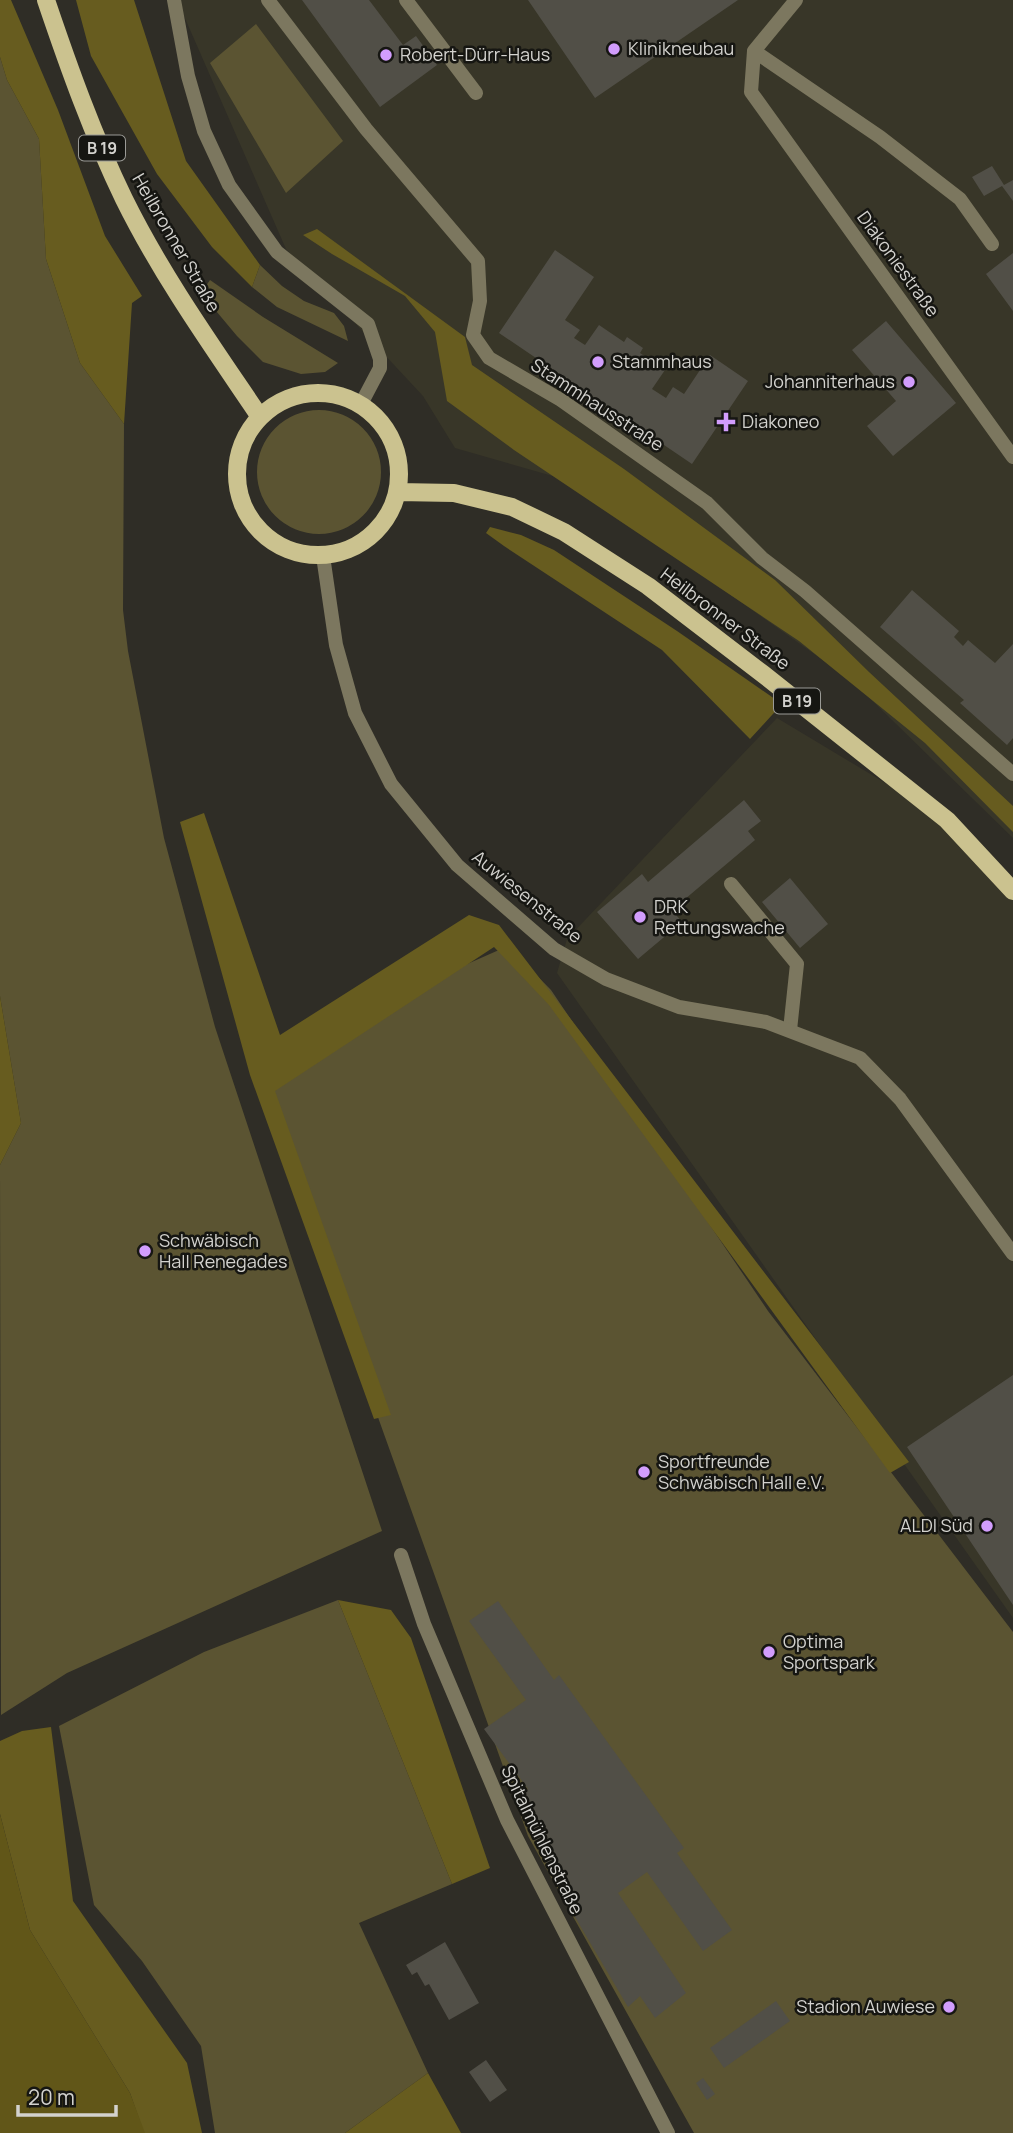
<svg xmlns="http://www.w3.org/2000/svg" width="1013" height="2133" font-family="Manrope,sans-serif">
  <style>
    .built { fill: #383628 }
    .green { fill: #5b5432 }
    .forest { fill: #675c1f }
    .water { fill: #615618 }
    .building { fill: #514f47 }
    .lines { fill: none; stroke-linecap: round; stroke-linejoin: round }
    .service { stroke: #7c775f; stroke-width: 14 }
    .minor { stroke: #7c775f; stroke-width: 14 }
    .primary { stroke: #cbc28f; stroke-width: 18 }
    .poi-dot { fill: #d29dfd; stroke: #161612; stroke-width: 2.5 }
    .labels { text-anchor: middle; stroke-width: 5; stroke-linejoin: round; paint-order: stroke }
    .shield { fill: #161612; stroke: #9a9a96; stroke-width: 2 }
    .shield-label { font-size: 16px; font-weight: bold; fill: #d3d2ce }
    .poi-label { font-size: 18px; fill: #d3d2ce; stroke: #161612; text-anchor: start }
    .street-label { font-size: 18px; fill: #d3d2ce; stroke: #161612 }
  </style>
  <rect width="100%" height="100%" fill="#2f2d26"/>
  <path class="built" d="M 177,0 L 1013,0 L 1013,838 L 851,680 L 570,481 L 455,448 L 423,396 L 286,249 Z
    M 777,718 L 947,820 L 1013,891 L 1013,1618 L 557,973 L 567,939 Z"/>
  <path class="green" d="M 256,24 L 343,141 L 286,193 L 210,63 Z
    M 0,57 L 7,80 L 39,139 L 46,259 L 80,363 L 124,424 L 123,610 L 128,651 L 164,838 L 215,1027 L 382,1531 L 67,1673 L 1,1715 L 0,1165 L 21,1123 L 0,996 Z
    M 260,265 L 282,286 L 304,301 L 334,313 L 344,326 L 348,341 L 277,307 L 252,287 Z
    M 210,280 L 263,317 L 338,363 L 325,372 L 301,374 L 263,362 L 237,336 L 201,293 Z
    M257 472a62 62 0 1 1 124 0a62 62 0 1 1-124 0Z
    M 508,946 L 551,990 L 768,1311 L 1013,1632 L 1013,2133 L 694,2133 L 528,1836 L 250,1060 Z
    M 338,1600 L 452,1884 L 359,1923 L 428,2073 L 345,2133 L 215,2133 L 201,2046 L 142,1961 L 94,1905 L 59,1726 L 204,1652 Z"/>
  <path class="forest" d="M 0,0 L 11,0 L 58,110 L 105,236 L 142,296 L 132,303 L 124,424 L 80,363 L 46,259 L 39,139 L 7,80 L 0,57 Z
    M 76,0 L 134,0 L 186,161 L 260,265 L 252,287 L 212,247 L 157,174 L 91,56 Z
    M 317,229 L 465,337 L 472,365 L 624,469 L 775,580 L 869,672 L 1013,806 L 1013,832 L 925,743 L 799,641 L 514,450 L 447,401 L 435,332 L 405,296 L 332,254 L 303,235 Z
    M 490,527 L 521,535 L 554,550 L 677,631 L 782,704 L 750,739 L 662,650 L 504,546 L 486,533 Z
    M 204,813 L 280,1035 L 469,915 L 499,925 L 909,1462 L 890,1473 L 549,1005 L 494,947 L 275,1091 L 391,1415 L 374,1419 L 250,1075 L 180,822 Z
    M 0,996 L 21,1123 L 0,1165 Z
    M 338,1600 L 391,1610 L 411,1638 L 490,1868 L 452,1884 Z
    M 51,1727 L 73,1901 L 187,2063 L 202,2133 L 144,2133 L 130,2093 L 30,1930 L 0,1814 L 0,1741 L 22,1731 Z
    M 428,2073 L 461,2133 L 345,2133 Z"/>
  <path class="water" d="M 0,1814 L 30,1930 L 130,2093 L 145,2133 L 0,2133 Z"/>
  <path class="building" d="M 302,0 L 369,0 L 403,45 L 416,36 L 437,65 L 380,107 Z
    M 528,0 L 738,0 L 595,98 Z
    M 992,166 L 1004,185 L 1013,180 L 1013,201 L 1002,186 L 984,196 L 972,177 Z
    M 555,250 L 594,277 L 565,320 L 580,330 L 574,338 L 585,345 L 599,325 L 624,342 L 627,337 L 643,348 L 640,353 L 665,370 L 652,389 L 666,398 L 673,387 L 684,394 L 710,355 L 748,381 L 692,464 L 499,333 Z
    M 1013,253 L 1013,311 L 986,274 Z
    M 886,321 L 956,403 L 893,456 L 867,426 L 896,401 L 852,350 Z
    M 912,590 L 959,631 L 954,637 L 963,646 L 968,640 L 995,663 L 1013,644 L 1013,738 L 1007,745 L 960,703 L 964,700 L 880,627 Z
    M 744,800 L 761,821 L 748,831 L 755,840 L 672,910 L 682,922 L 638,959 L 597,912 L 642,874 L 648,882 Z
    M 790,878 L 828,924 L 800,948 L 762,902 Z
    M 1013,1375 L 1013,1605 L 907,1447 Z
    M 498,1601 L 554,1680 L 559,1675 L 684,1848 L 677,1853 L 732,1930 L 703,1951 L 647,1872 L 618,1893 L 686,1993 L 655,2018 L 640,1996 L 628,2007 L 565,1900 L 523,1817 L 528,1814 L 520,1794 L 528,1789 L 484,1729 L 526,1700 L 469,1621 Z
    M 445,1942 L 479,2003 L 449,2020 L 429,1984 L 425,1986 L 417,1972 L 412,1975 L 406,1965 Z
    M 776,2001 L 790,2021 L 724,2068 L 710,2048 Z
    M 486,2060 L 507,2090 L 490,2102 L 469,2072 Z
    M 703,2078 L 715,2094 L 707,2100 L 696,2083 Z"/>
  <g class="lines">
    <path class="service" d="M 174,0 L 188,76 L 204,131 L 229,185 L 277,252 L 368,324 L 380,359 L 380,368 L 361,404
      M 406,0 L 476,93
      M 754,51 L 796,0
      M 992,244 L 960,199 L 880,137 L 754,51 L 751,92 L 1013,457
      M 731,884 L 797,964 L 790,1030"/>
    <path class="minor" d="M 268,0 L 366,129 L 478,261 L 480,301 L 473,335 L 489,358 L 561,400 L 707,503 L 762,558 L 805,591 L 1013,774
      M 323,556 L 336,645 L 355,713 L 391,784 L 457,865 L 554,949 L 606,979 L 679,1007 L 766,1022 L 860,1058 L 900,1099 L 1013,1254
      M 401,1555 L 424,1624 L 507,1820 L 668,2133"/>
    <path class="primary" d="M 46,0 C 69,68 93,135 124,199 C 162,276 212,346 260,417
      M237 474a81 81 0 1 1 162 0a81 81 0 1 1-162 0Z
      M 398,492 L 454,493 L 512,507 L 564,532 L 648,586 L 763,674 L 947,820 L 1013,891"/>
  </g>
  <g class="poi-dot">
    <circle cx="614" cy="49" r="7"/>
    <circle cx="386" cy="55" r="7"/>
    <circle cx="598" cy="362" r="7"/>
    <circle cx="909" cy="382" r="7"/>
    <path d="M722.5 411.5h7v7h7v7h-7v7h-7v-7h-7v-7h7z"/>
    <circle cx="640" cy="917" r="7"/>
    <circle cx="145" cy="1251" r="7"/>
    <circle cx="644" cy="1472" r="7"/>
    <circle cx="987" cy="1526" r="7"/>
    <circle cx="769" cy="1652" r="7"/>
    <circle cx="949" cy="2007" r="7"/>
  </g>
  <g class="labels">
    <g class="shield">
      <rect x="79" y="135.5" width="46" height="25" rx="5"/>
      <rect x="774" y="688.5" width="46" height="25" rx="5"/>
    </g>
    <g class="shield-label">
      <text x="102" y="154">B 19</text>
      <text x="797" y="707">B 19</text>
    </g>
    <g class="poi-label">
      <text x="628" y="55">Klinikneubau</text>
      <text x="400" y="61">Robert-Dürr-Haus</text>
      <text x="612" y="368">Stammhaus</text>
      <text x="895" y="388" text-anchor="end">Johanniterhaus</text>
      <text x="742" y="428">Diakoneo</text>
      <text x="654" y="913">DRK<tspan x="654" dy="21">Rettungswache</tspan></text>
      <text x="159" y="1247">Schwäbisch<tspan x="159" dy="21">Hall Renegades</tspan></text>
      <text x="658" y="1468">Sportfreunde<tspan x="658" dy="21">Schwäbisch Hall e.V.</tspan></text>
      <text x="973" y="1532" text-anchor="end">ALDI Süd</text>
      <text x="783" y="1648">Optima<tspan x="783" dy="21">Sportspark</tspan></text>
      <text x="935" y="2013" text-anchor="end">Stadion Auwiese</text>
    </g>
    <g class="street-label">
      <text transform="translate(176 243) rotate(60)" y="6">Heilbronner Straße</text>
      <text transform="translate(898 264) rotate(54)" y="6">Diakoniestraße</text>
      <text transform="translate(597 405) rotate(33)" y="6">Stammhausstraße</text>
      <text transform="translate(725 619) rotate(37)" y="6">Heilbronner Straße</text>
      <text transform="translate(527 897) rotate(39)" y="6">Auwiesenstraße</text>
      <text transform="translate(542 1840) rotate(64)" y="6">Spitalmühlenstraße</text>
    </g>
  </g>
  <path d="M18 2105v10h98v-10" fill="none" stroke="#d3d2ce" stroke-width="3.5"/>
  <text x="28" y="2105" font-size="21" fill="#d3d2ce" stroke="#161612" stroke-width="5" paint-order="stroke">20 m</text>
</svg>
